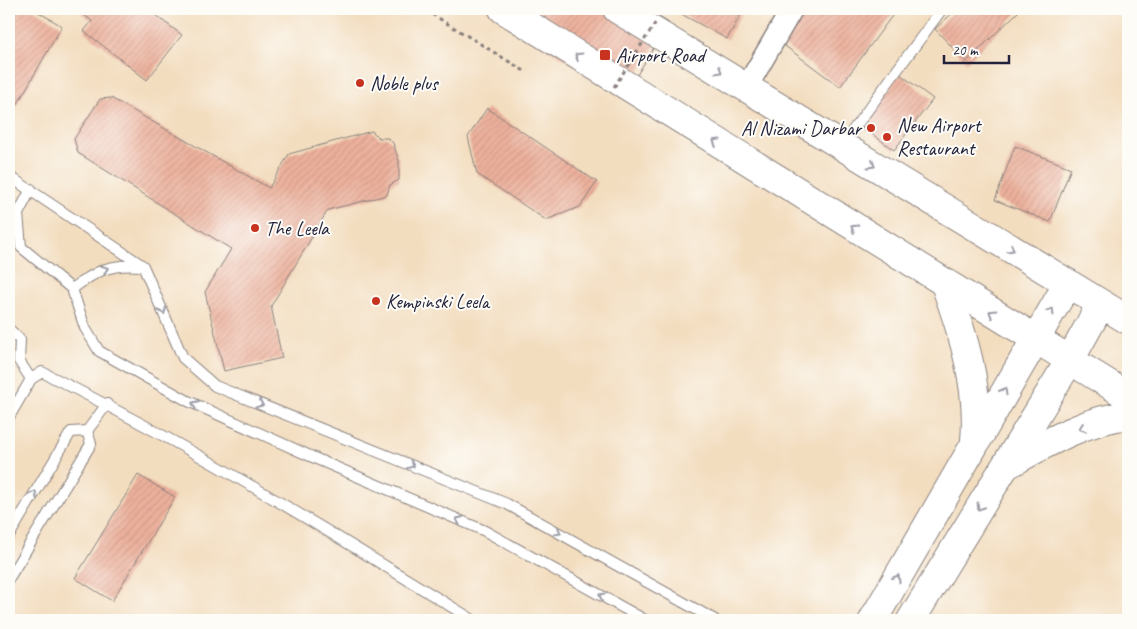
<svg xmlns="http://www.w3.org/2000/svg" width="1137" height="629" font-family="Caveat,sans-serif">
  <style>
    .building { fill: url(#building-hatch) }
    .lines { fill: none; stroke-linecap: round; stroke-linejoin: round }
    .lane-casing { stroke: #8a807d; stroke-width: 12 }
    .street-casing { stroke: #8a807d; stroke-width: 24 }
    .secondary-casing { stroke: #8a807d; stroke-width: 30 }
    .primary-casing { stroke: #8a807d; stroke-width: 30 }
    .path { stroke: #8a807d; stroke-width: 3; stroke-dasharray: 4 4; stroke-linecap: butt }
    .lane { stroke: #fff; stroke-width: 10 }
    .street { stroke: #fff; stroke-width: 21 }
    .secondary { stroke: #fff; stroke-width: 28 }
    .primary { stroke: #fff; stroke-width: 28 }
    .path-bridge { stroke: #8a807d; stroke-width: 3; stroke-dasharray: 4 4; stroke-linecap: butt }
    .oneway { stroke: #9c9ca7 }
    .poi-dot { fill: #c8321e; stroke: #fdfcf7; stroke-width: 2 }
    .labels { text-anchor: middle; stroke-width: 4; stroke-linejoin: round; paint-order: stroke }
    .poi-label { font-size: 20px; fill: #22223b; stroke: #fdfcf7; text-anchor: start }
  </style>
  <defs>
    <pattern id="building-hatch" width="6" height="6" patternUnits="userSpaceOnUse" patternTransform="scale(1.25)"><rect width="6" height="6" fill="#edb19c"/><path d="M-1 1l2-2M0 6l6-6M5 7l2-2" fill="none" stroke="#cb9887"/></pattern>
  </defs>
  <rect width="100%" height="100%" fill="#fdfcf7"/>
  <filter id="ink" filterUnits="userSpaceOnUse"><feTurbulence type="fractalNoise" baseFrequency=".02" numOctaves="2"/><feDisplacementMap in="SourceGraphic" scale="10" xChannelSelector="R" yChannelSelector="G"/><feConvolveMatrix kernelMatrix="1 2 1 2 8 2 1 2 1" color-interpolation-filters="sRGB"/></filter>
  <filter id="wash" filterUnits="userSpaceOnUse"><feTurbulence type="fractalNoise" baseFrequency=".0096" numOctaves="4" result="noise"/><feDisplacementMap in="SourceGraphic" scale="20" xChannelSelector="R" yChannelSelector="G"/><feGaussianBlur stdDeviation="1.12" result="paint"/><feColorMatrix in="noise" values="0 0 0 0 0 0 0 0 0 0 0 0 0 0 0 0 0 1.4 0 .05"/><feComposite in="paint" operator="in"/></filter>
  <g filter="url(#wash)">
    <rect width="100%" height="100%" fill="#f3ddbf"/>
    <g id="blocks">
      <path class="building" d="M 17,9 L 33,9 L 62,26 L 9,119 L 9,12 L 14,15 Z
        M 76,9 L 147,9 L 182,35 L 147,80 L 84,31 L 92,21 Z
        M 485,9 L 646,9 L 669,23 L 624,96 Z
        M 672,9 L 744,9 L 727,39 Z
        M 800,9 L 897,9 L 840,87 L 777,40 Z
        M 957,9 L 1015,9 L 1018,12 L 966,62 L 935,29 Z
        M 900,74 L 933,99 L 894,150 L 861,126 Z
        M 111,98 L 269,188 L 289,154 L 372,131 L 379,138 L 388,138 L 393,143 L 399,161 L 399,180 L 390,185 L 387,195 L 328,210 L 271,306 L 282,358 L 224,371 L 205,292 L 231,249 L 78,153 L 74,139 L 100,99 Z
        M 487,108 L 597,182 L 580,207 L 546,220 L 477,174 L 468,137 Z
        M 1015,146 L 1071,168 L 1050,222 L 995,200 Z
        M 138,475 L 175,497 L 112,601 L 75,578 Z"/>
    </g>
  </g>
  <g filter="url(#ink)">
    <use href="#blocks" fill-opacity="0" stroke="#8a807d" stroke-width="1"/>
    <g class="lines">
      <defs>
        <path id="lane" d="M 842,145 L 942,9
          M 9,176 L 143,266 L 183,358 L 215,386 L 507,504 L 715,620
          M 31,189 L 18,214 L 21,247 L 72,289 L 85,328 L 99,351 L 188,401 L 319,460 L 485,531 L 645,620
          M 72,289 C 96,271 110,263 141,266
          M 9,329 L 20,340 L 19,361 L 31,379
          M 9,417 L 31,379 L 42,372 C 191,446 332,533 473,620
          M 87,431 L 107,404
          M 9,536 L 71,432 L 87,431 L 91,444 L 9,578"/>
        <path id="street" d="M 746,88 L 792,9"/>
        <path id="secondary" d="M 945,284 C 963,334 980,387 975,440
          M 1007,465 C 1045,444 1085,420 1128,415
          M 873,620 L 1068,283
          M 911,620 L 1070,360 L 1101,304"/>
        <path id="primary" d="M 503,9 L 1128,396
          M 617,9 L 1128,320"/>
      </defs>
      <use href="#lane" class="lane-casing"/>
      <use href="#street" class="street-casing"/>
      <use href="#secondary" class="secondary-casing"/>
      <use href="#primary" class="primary-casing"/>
      <path class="path" d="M 427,9 L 427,11 L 526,72"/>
      <use href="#lane" class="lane"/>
      <use href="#street" class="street"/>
      <use href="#secondary" class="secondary"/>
      <use href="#primary" class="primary"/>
      <path class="path-bridge" d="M 614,87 L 656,22"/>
    </g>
    <defs><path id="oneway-chevron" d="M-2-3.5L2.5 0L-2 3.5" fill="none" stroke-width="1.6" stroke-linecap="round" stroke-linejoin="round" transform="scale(1.25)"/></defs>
    <g class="oneway">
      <use href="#oneway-chevron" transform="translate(578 56) rotate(-148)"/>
      <use href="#oneway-chevron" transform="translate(719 71) rotate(31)"/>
      <use href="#oneway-chevron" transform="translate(716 142) rotate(-148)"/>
      <use href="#oneway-chevron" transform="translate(872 165) rotate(31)"/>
      <use href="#oneway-chevron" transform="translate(854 228) rotate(-148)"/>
      <use href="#oneway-chevron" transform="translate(1011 249) rotate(31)"/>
      <use href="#oneway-chevron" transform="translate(105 269) rotate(-21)"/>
      <use href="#oneway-chevron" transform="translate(163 311) rotate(67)"/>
      <use href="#oneway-chevron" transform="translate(1051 311) rotate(-59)"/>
      <use href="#oneway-chevron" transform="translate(992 313) rotate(-148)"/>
      <use href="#oneway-chevron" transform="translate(1004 391) rotate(-60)"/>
      <use href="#oneway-chevron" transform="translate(195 404) rotate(-155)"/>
      <use href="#oneway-chevron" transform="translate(260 404) rotate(22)"/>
      <use href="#oneway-chevron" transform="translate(1082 428) rotate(160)"/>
      <use href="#oneway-chevron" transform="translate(411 465) rotate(22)"/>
      <use href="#oneway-chevron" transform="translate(34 494) rotate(-59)"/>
      <use href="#oneway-chevron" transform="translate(980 507) rotate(122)"/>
      <use href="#oneway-chevron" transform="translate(459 520) rotate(-157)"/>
      <use href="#oneway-chevron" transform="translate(558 532) rotate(29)"/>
      <use href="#oneway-chevron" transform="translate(897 578) rotate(-60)"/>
      <use href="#oneway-chevron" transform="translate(602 596) rotate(-151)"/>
    </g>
  </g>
  <g class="poi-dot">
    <rect x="599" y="49" width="12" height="12" rx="2.5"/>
    <circle cx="360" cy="83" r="5"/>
    <circle cx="871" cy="128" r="5"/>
    <circle cx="887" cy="137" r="5"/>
    <circle cx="255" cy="228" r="5"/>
    <circle cx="376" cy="301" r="5"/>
  </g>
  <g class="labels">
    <g class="poi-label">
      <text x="616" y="62">Airport Road</text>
      <text x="370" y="90">Noble plus</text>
      <text x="897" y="132">New Airport<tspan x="897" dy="23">Restaurant</tspan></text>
      <text x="861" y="135" text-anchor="end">Al Nizami Darbar</text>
      <text x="265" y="235">The Leela</text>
      <text x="386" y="308">Kempinski Leela</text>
    </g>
  </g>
  <rect width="1137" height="629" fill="none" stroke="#fdfcf7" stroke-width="30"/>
  <path d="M944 55v8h65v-8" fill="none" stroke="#22223b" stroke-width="2.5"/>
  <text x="952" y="55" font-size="15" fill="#22223b" stroke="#fdfcf7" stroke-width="4" paint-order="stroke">20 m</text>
</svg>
